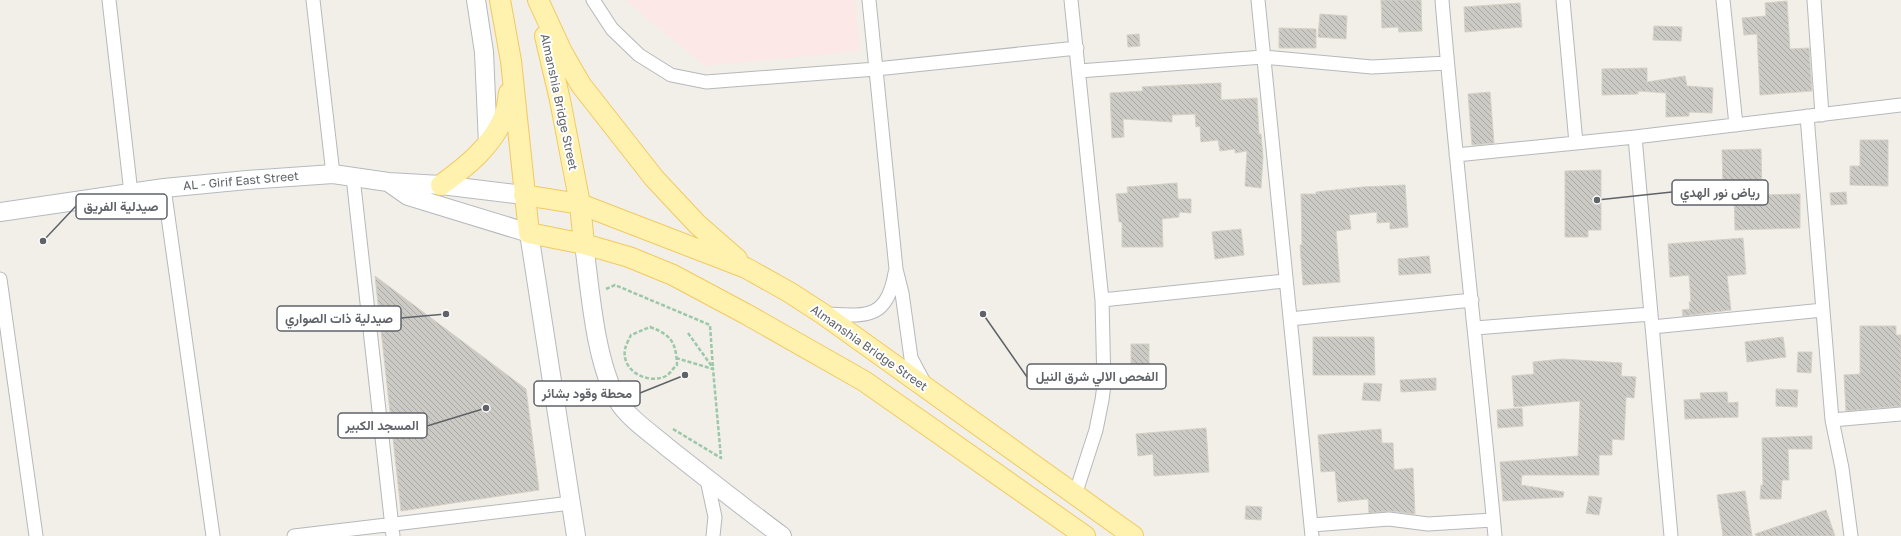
<svg xmlns="http://www.w3.org/2000/svg" width="1901" height="536" font-family="'Golos Text',Vazirmatn,sans-serif">
  <style>
    .medical { fill: #fce8e6 }
    .building { fill: url(#building-back-hatch); stroke: #d6d1c6 }
    .lines { fill: none; stroke-linecap: round; stroke-linejoin: round }
    .street-casing { stroke: #b5b8bc; stroke-width: 15 }
    .secondary-casing { stroke: #b6babf; stroke-width: 20 }
    .primary-casing { stroke: #f2c960; stroke-width: 22 }
    .path { stroke: #9cc7a9; stroke-width: 2.5; stroke-dasharray: 4 2; stroke-linecap: butt }
    .street { stroke: #fff; stroke-width: 13 }
    .secondary { stroke: #fff; stroke-width: 18 }
    .primary { stroke: #fff2af; stroke-width: 20 }
    .labels { text-anchor: middle; stroke-width: 4; stroke-linejoin: round; paint-order: stroke }
    .street-label { font-size: 12px; fill: #5f6368; stroke: #fff }
    .leader { fill: none; stroke: #5f6368; stroke-width: 1.5 }
    .callout-dot { fill: #5f6368; stroke: #fff; stroke-width: 1.5 }
    .callout { fill: #fff; stroke: #5f6368; stroke-width: 1.5 }
    .callout-label { font-size: 13px; text-anchor: middle; font-weight: bold; fill: #5f6368 }
  </style>
  <defs>
    <pattern id="building-back-hatch" width="6" height="6" patternUnits="userSpaceOnUse"><rect width="6" height="6" fill="#cccac5"/><path d="M-1 5l2 2M0 0l6 6M5-1l2 2" fill="none" stroke="#a9a8a4"/></pattern>
  </defs>
  <rect width="100%" height="100%" fill="#f1efe8"/>
  <path class="medical" d="M 625,0 L 854,0 L 860,51 L 705,66 Z"/>
  <path class="building" d="M 1381,0 L 1421,0 L 1422,31 L 1399,32 L 1398,27 L 1382,28 Z
    M 1787,1 L 1790,49 L 1809,48 L 1812,91 L 1760,95 L 1757,34 L 1744,35 L 1742,18 L 1766,16 L 1765,3 Z
    M 1520,3 L 1522,27 L 1465,32 L 1464,7 Z
    M 1320,14 L 1347,16 L 1346,39 L 1318,37 Z
    M 1654,26 L 1682,27 L 1681,41 L 1653,40 Z
    M 1279,28 L 1316,29 L 1316,48 L 1279,48 Z
    M 1139,34 L 1140,46 L 1128,47 L 1127,35 Z
    M 1647,68 L 1647,82 L 1685,76 L 1687,86 L 1713,88 L 1712,113 L 1689,112 L 1689,116 L 1666,117 L 1666,93 L 1638,91 L 1638,94 L 1602,95 L 1602,69 Z
    M 1221,83 L 1221,100 L 1257,98 L 1259,134 L 1261,134 L 1263,157 L 1261,188 L 1245,186 L 1247,151 L 1235,153 L 1235,149 L 1220,151 L 1218,140 L 1201,142 L 1200,126 L 1196,127 L 1195,114 L 1172,115 L 1172,122 L 1123,119 L 1124,137 L 1112,138 L 1110,93 L 1143,91 L 1142,87 L 1159,86 Z
    M 1490,92 L 1494,143 L 1472,145 L 1468,94 Z
    M 1860,140 L 1888,140 L 1888,186 L 1850,185 L 1850,166 L 1860,166 Z
    M 1761,149 L 1762,195 L 1800,194 L 1800,228 L 1735,230 L 1734,186 L 1723,186 L 1722,150 Z
    M 1601,170 L 1601,230 L 1588,230 L 1588,237 L 1565,237 L 1565,171 Z
    M 1177,183 L 1178,199 L 1191,199 L 1191,213 L 1179,212 L 1179,217 L 1162,219 L 1163,247 L 1122,247 L 1122,222 L 1119,222 L 1116,194 L 1128,193 L 1127,187 Z
    M 1405,185 L 1408,227 L 1390,229 L 1390,222 L 1377,223 L 1377,212 L 1349,215 L 1351,229 L 1336,231 L 1340,282 L 1303,285 L 1300,245 L 1302,245 L 1301,194 L 1316,194 L 1316,192 L 1363,187 Z
    M 1846,192 L 1847,204 L 1831,205 L 1830,193 Z
    M 1241,229 L 1244,255 L 1215,259 L 1212,232 Z
    M 1743,238 L 1746,274 L 1727,276 L 1731,310 L 1683,316 L 1682,310 L 1690,309 L 1689,302 L 1691,302 L 1689,275 L 1670,277 L 1668,244 Z
    M 1429,256 L 1431,273 L 1399,275 L 1398,259 Z
    M 375,276 L 526,389 L 539,490 L 401,511 Z
    M 1860,326 L 1896,326 L 1896,335 L 1901,335 L 1901,406 L 1846,411 L 1844,375 L 1860,374 Z
    M 1313,337 L 1374,337 L 1375,375 L 1313,375 Z
    M 1783,337 L 1786,357 L 1747,362 L 1745,342 Z
    M 1131,344 L 1149,344 L 1149,381 L 1131,381 Z
    M 1798,352 L 1812,352 L 1811,373 L 1797,372 Z
    M 1562,359 L 1622,363 L 1621,376 L 1636,377 L 1634,398 L 1626,397 L 1624,440 L 1612,439 L 1612,455 L 1599,455 L 1599,475 L 1522,475 L 1521,485 L 1564,492 L 1563,497 L 1503,501 L 1500,462 L 1578,456 L 1580,401 L 1514,407 L 1512,376 L 1534,374 L 1533,362 Z
    M 1436,378 L 1436,390 L 1401,392 L 1400,380 Z
    M 1364,383 L 1382,384 L 1380,401 L 1362,400 Z
    M 1776,389 L 1798,390 L 1797,407 L 1776,406 Z
    M 1727,392 L 1728,403 L 1738,402 L 1738,417 L 1685,419 L 1684,400 L 1701,399 L 1700,393 Z
    M 1522,408 L 1523,426 L 1498,428 L 1497,410 Z
    M 1206,428 L 1209,472 L 1154,476 L 1153,454 L 1138,456 L 1136,434 Z
    M 1381,429 L 1382,443 L 1393,443 L 1394,470 L 1413,468 L 1415,514 L 1390,511 L 1369,513 L 1368,499 L 1338,502 L 1335,471 L 1321,472 L 1318,435 Z
    M 1812,436 L 1812,449 L 1788,449 L 1789,480 L 1782,480 L 1781,499 L 1760,499 L 1761,485 L 1763,485 L 1762,438 Z
    M 1745,491 L 1752,536 L 1723,536 L 1717,495 Z
    M 1589,496 L 1602,498 L 1599,515 L 1586,513 Z
    M 1246,506 L 1262,507 L 1261,520 L 1245,519 Z
    M 1826,510 L 1835,536 L 1756,536 L 1755,534 Z"/>
  <g class="lines">
    <defs>
      <path id="street" d="M 109,0 L 131,193
        M 313,0 L 333,174
        M 593,0 L 612,29 L 639,55 L 671,75 L 706,82 L 876,69 L 1077,48
        M 869,0 L 896,269 L 902,293 L 911,358 L 926,386
        M 1071,0 L 1102,300 L 1104,385 L 1102,400 L 1096,430 L 1075,495
        M 1258,0 L 1312,536
        M 1442,0 C 1457,179 1478,357 1495,536
        M 1563,0 L 1576,143 L 1635,137 L 1671,536
        M 1723,0 L 1736,125
        M 1814,0 L 1822,115
        M 1079,71 L 1263,57 L 1372,67 L 1447,63
        M 1807,116 L 1832,420 L 1842,468 L 1851,536
        M 1635,137 L 1901,105
        M 1456,155 L 1576,143
        M 353,177 L 393,536
        M 164,188 L 213,536
        M 0,279 L 36,536
        M 1102,300 L 1285,281
        M 825,314 C 866,316 887,320 895,273
        M 1290,319 L 1472,300
        M 1652,327 L 1823,310
        M 1475,328 L 1651,314
        M 1832,420 L 1901,414
        M 707,480 L 715,517 L 713,536
        M 1312,525 L 1389,519 L 1428,524 L 1493,520
        M 294,536 L 571,503"/>
      <path id="secondary" d="M 476,0 L 484,52 L 488,144
        M 388,182 L 408,196 L 529,233 L 576,536
        M 0,212 L 164,188 L 247,180 L 333,174 L 388,182 L 441,185 L 524,195
        M 584,244 C 590,289 595,362 618,401 C 628,418 652,434 667,447 C 705,477 743,507 782,536"/>
      <path id="primary" d="M 500,0 L 511,61 L 529,233 L 584,244 L 629,257 L 673,275 L 746,314 L 864,381 L 1085,536
        M 538,0 L 562,52 L 581,85 L 654,178 L 697,224 L 737,259
        M 545,36 L 560,100 L 580,204 L 584,244
        M 441,185 C 467,166 491,147 504,117 C 507,110 508,100 509,93
        M 524,195 L 580,204 L 746,268 L 789,292 L 823,314 L 1133,536"/>
    </defs>
    <use href="#street" class="street-casing"/>
    <use href="#secondary" class="secondary-casing"/>
    <use href="#primary" class="primary-casing"/>
    <path class="path" d="M 606,289 L 615,285 L 710,325 L 713,369
      M 650,327 C 672,335 676,343 677,365 C 673,368 670,374 666,376 C 648,385 621,371 625,349 C 626,345 629,339 631,335 Z
      M 688,333 L 713,368
      M 673,429 L 721,458 L 713,369 L 676,358"/>
    <use href="#street" class="street"/>
    <use href="#secondary" class="secondary"/>
    <use href="#primary" class="primary"/>
  </g>
  <g class="labels">
    <g class="street-label">
      <text transform="translate(559 102) rotate(78)" y="4">Almanshia Bridge Street</text>
      <text transform="translate(241 181) rotate(-5)" y="4">AL - Girif East Street</text>
      <text transform="translate(869 348) rotate(35)" y="4">Almanshia Bridge Street</text>
    </g>
  </g>
  <path class="leader" d="M1597 200L1672 192M43 241L76 206M446 314L401 318M983 314L1027 377M685 375L640 393M486 408L427 426"/>
  <g class="callout-dot">
    <circle cx="1597" cy="200" r="4"/>
    <circle cx="43" cy="241" r="4"/>
    <circle cx="446" cy="314" r="4"/>
    <circle cx="983" cy="314" r="4"/>
    <circle cx="685" cy="375" r="4"/>
    <circle cx="486" cy="408" r="4"/>
  </g>
  <g class="callout">
    <rect x="1672" y="180" width="96" height="25" rx="4"/>
    <rect x="76" y="194" width="91" height="25" rx="4"/>
    <rect x="277" y="306" width="124" height="25" rx="4"/>
    <rect x="1027" y="364" width="139" height="25" rx="4"/>
    <rect x="534" y="381" width="106" height="25" rx="4"/>
    <rect x="338" y="413" width="89" height="25" rx="4"/>
  </g>
  <g class="callout-label">
    <text x="1720" y="197">رياض نور الهدي</text>
    <text x="121" y="211">صيدلية الفريق</text>
    <text x="339" y="323">صيدلية ذات الصواري</text>
    <text x="1097" y="381">الفحص الالي شرق النيل</text>
    <text x="587" y="398">محطة وقود بشائر</text>
    <text x="382" y="430">المسجد الكبير</text>
  </g>
</svg>
